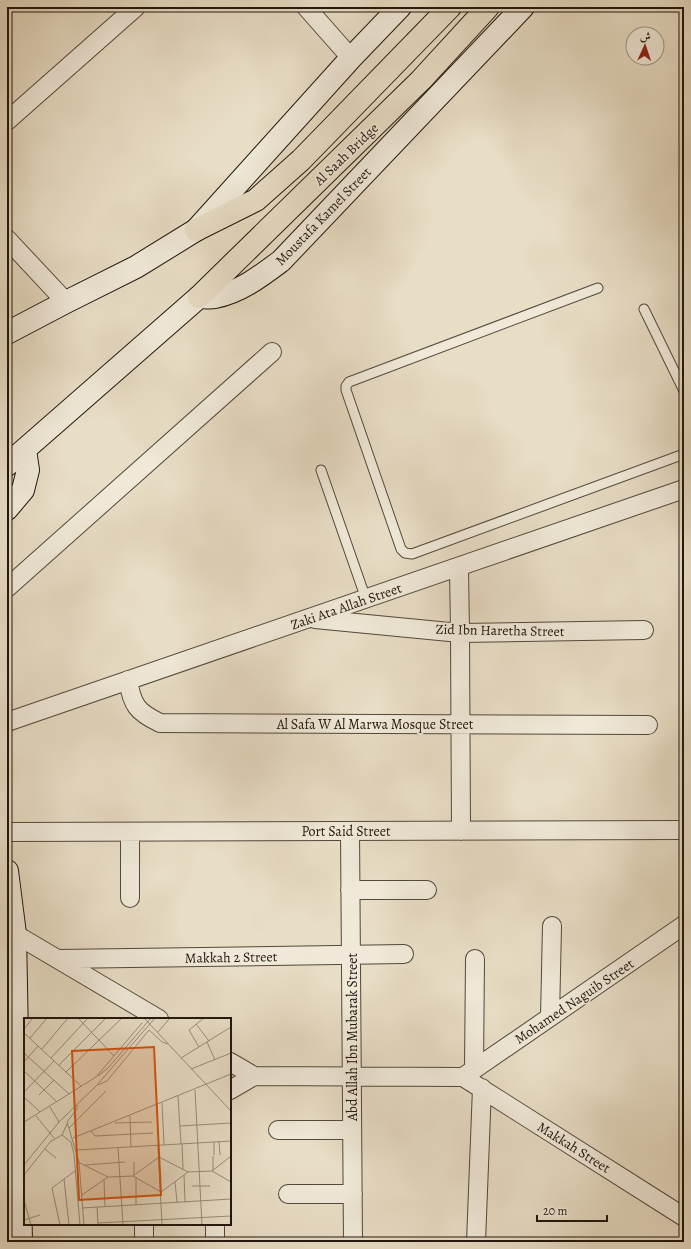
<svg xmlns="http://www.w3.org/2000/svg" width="691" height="1249" font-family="Alegreya,Amiri,serif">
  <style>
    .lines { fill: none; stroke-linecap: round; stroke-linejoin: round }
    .lane-casing { stroke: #52483b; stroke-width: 11 }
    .street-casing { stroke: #52483b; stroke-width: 20 }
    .secondary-casing { stroke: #20160d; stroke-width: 24 }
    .primary-casing { stroke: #20160d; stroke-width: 24 }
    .lane { stroke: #f0e9d9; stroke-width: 9 }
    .street { stroke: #f0e9d9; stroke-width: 18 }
    .secondary { stroke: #f0e9d9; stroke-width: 22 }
    .primary { stroke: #e8ddc5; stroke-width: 22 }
    .labels { text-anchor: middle; stroke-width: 3.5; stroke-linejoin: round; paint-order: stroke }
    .street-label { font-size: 14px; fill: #20160d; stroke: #f0e9d9 }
    .inset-road { fill: none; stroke: #988d7b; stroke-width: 1 }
    .view { fill: #d4520c; fill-opacity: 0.15; stroke: #d4520c; stroke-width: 2 }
    .inset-edge { fill: none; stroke: #20160d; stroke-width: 2 }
  </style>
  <rect width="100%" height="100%" fill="#e8ddc5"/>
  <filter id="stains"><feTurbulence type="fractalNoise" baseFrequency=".005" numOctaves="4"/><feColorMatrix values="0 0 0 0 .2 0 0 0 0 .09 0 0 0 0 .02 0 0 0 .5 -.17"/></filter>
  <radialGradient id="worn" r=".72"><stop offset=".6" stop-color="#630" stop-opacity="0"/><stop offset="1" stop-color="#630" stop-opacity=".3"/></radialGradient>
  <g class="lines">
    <defs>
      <path id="lane" d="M 598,288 L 349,382 L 346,386 L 346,390 L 401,549 L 405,553 L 412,554 L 684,454
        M 644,309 L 684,391
        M 321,470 L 366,599"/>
      <path id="street" d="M 306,7 L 351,58
        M 7,121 L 136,7
        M 7,239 L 66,302
        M 459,567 L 460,633 L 461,831
        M 7,588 L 272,352
        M 315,619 L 460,633 L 644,630
        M 128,680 C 132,705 137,712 160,723 L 648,725
        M 7,722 L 684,489
        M 350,831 L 353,1242
        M 7,832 L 684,830
        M 350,890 L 427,890
        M 130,898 L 130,832
        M 7,932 L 15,934 L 159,1019
        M 58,959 L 404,954
        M 550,1017 L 552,926
        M 230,1062 L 254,1076 L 463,1077
        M 474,1069 L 475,959
        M 463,1077 L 684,925
        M 463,1077 L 684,1217
        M 230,1090 L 254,1076
        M 278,1130 L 352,1130
        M 288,1194 L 353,1194
        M 144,1242 L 144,1224
        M 215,1242 L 215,1224
        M 476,1242 L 482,1088"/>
      <path id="secondary" d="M 7,333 L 66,302 L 136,267 L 196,230 L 351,58 L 400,7
        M 7,465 L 199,297 C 204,297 210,298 215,297 C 240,292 261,276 281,261 L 523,7
        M 7,509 L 23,490 L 28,470 L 25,450
        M 7,871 L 15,934 L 21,1242"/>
      <path id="primary" d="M 196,230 L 256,200 L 301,160 L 450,7
        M 199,297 L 421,80 L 488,7"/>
    </defs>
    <use href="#lane" class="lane-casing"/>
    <use href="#street" class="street-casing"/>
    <use href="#secondary" class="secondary-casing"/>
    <use href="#primary" class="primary-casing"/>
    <use href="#lane" class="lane"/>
    <use href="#street" class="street"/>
    <use href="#secondary" class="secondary"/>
    <use href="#primary" class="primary"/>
  </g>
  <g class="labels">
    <g class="street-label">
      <text transform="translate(346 154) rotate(-44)" y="5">Al Saah Bridge</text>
      <text transform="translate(323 216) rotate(-46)" y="5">Moustafa Kamel Street</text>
      <text transform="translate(346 606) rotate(-19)" y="5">Zaki Ata Allah Street</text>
      <text transform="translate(500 630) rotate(1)" y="5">Zid Ibn Haretha Street</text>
      <text x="375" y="729">Al Safa W Al Marwa Mosque Street</text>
      <text x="346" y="836">Port Said Street</text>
      <text transform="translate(231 957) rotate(-1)" y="5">Makkah 2 Street</text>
      <text transform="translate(574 1001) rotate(-34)" y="5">Mohamed Naguib Street</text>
      <text transform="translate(352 1037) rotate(-90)" y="5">Abd Allah Ibn Mubarak Street</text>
      <text transform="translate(574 1147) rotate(32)" y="5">Makkah Street</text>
    </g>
  </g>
  <g transform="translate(24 1018)">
    <rect width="207" height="207" fill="#e8ddc5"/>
    <path class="inset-road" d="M 54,0 L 90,38M 120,0 L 207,93M 172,6 L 185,23M 0,11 L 9,0M 125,12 L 138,24 L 144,26M 134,14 L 146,0M 0,15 L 57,68M 6,20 L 23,0M 183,24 L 191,42M 175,29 L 165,12 L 180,0M 18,31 L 44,0M 0,35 L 45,76M 27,40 L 64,0M 157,40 L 207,9M 0,44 L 14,28M 35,47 L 82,0M 167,51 L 207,35M 0,53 L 33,84M 42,54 L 98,0M 74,58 L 84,50 L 127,0M 74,67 L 83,63 L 125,12M 171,72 L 178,207M 0,74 L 30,43M 15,77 L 30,62M 154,78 L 157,126M 0,79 L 16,94M 138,85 L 140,127M 53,87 L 53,91 L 43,104 L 55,144 L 60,207M 26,89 L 35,104M 12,98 L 30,120M 106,98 L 107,129M 0,104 L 72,59 L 118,5M 91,105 L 128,104M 156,108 L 207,105M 45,110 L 82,73M 67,113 L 71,118 L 129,115M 38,117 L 47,124 L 50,136 L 56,207M 38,117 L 43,106M 49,120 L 207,56M 190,124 L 190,137M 195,124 L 196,137M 158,126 L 159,151M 134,128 L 138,207M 94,130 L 99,207M 21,131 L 32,140M 53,132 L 207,123M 189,138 L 189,152M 54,144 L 84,159 L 109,158M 110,144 L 110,157M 0,147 L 35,104 L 73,67 L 131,0M 61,147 L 101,144M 188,153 L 207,138M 0,157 L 27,123 L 38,117M 160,157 L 161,184M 109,158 L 135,139 L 164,154 L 188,153 L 207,164M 109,158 L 137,174 L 164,154M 112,160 L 112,187M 40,161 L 45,207M 80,162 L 81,189M 151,164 L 153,184M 168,168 L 186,168M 58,177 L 84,159M 0,182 L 7,207M 73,189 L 74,207M 58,190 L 207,181M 0,202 L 16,197M 74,205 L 207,198M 36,207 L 28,170 L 51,153"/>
    <path class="view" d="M 130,29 L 137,177 L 55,182 L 48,33 Z"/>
    <rect width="207" height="207" class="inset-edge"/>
  </g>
  <rect width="691" height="1249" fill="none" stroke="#e8ddc5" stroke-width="24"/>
  <rect x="8" y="8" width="675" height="1233" fill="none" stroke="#20160d" stroke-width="2"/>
  <rect x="12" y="12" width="667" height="1225" fill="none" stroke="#20160d"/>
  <g transform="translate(645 46) rotate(3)"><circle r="19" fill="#f0e9d9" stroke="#9d9587"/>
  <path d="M0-3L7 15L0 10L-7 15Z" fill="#8f2418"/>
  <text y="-6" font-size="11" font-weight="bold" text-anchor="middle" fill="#20160d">ش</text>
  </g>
  <path d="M537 1215v6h70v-6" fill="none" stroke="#20160d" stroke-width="2"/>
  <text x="543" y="1215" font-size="12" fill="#20160d" stroke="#f0e9d9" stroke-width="3" paint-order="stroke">20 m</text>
  <rect width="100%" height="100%" filter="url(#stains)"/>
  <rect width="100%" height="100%" fill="url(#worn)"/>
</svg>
